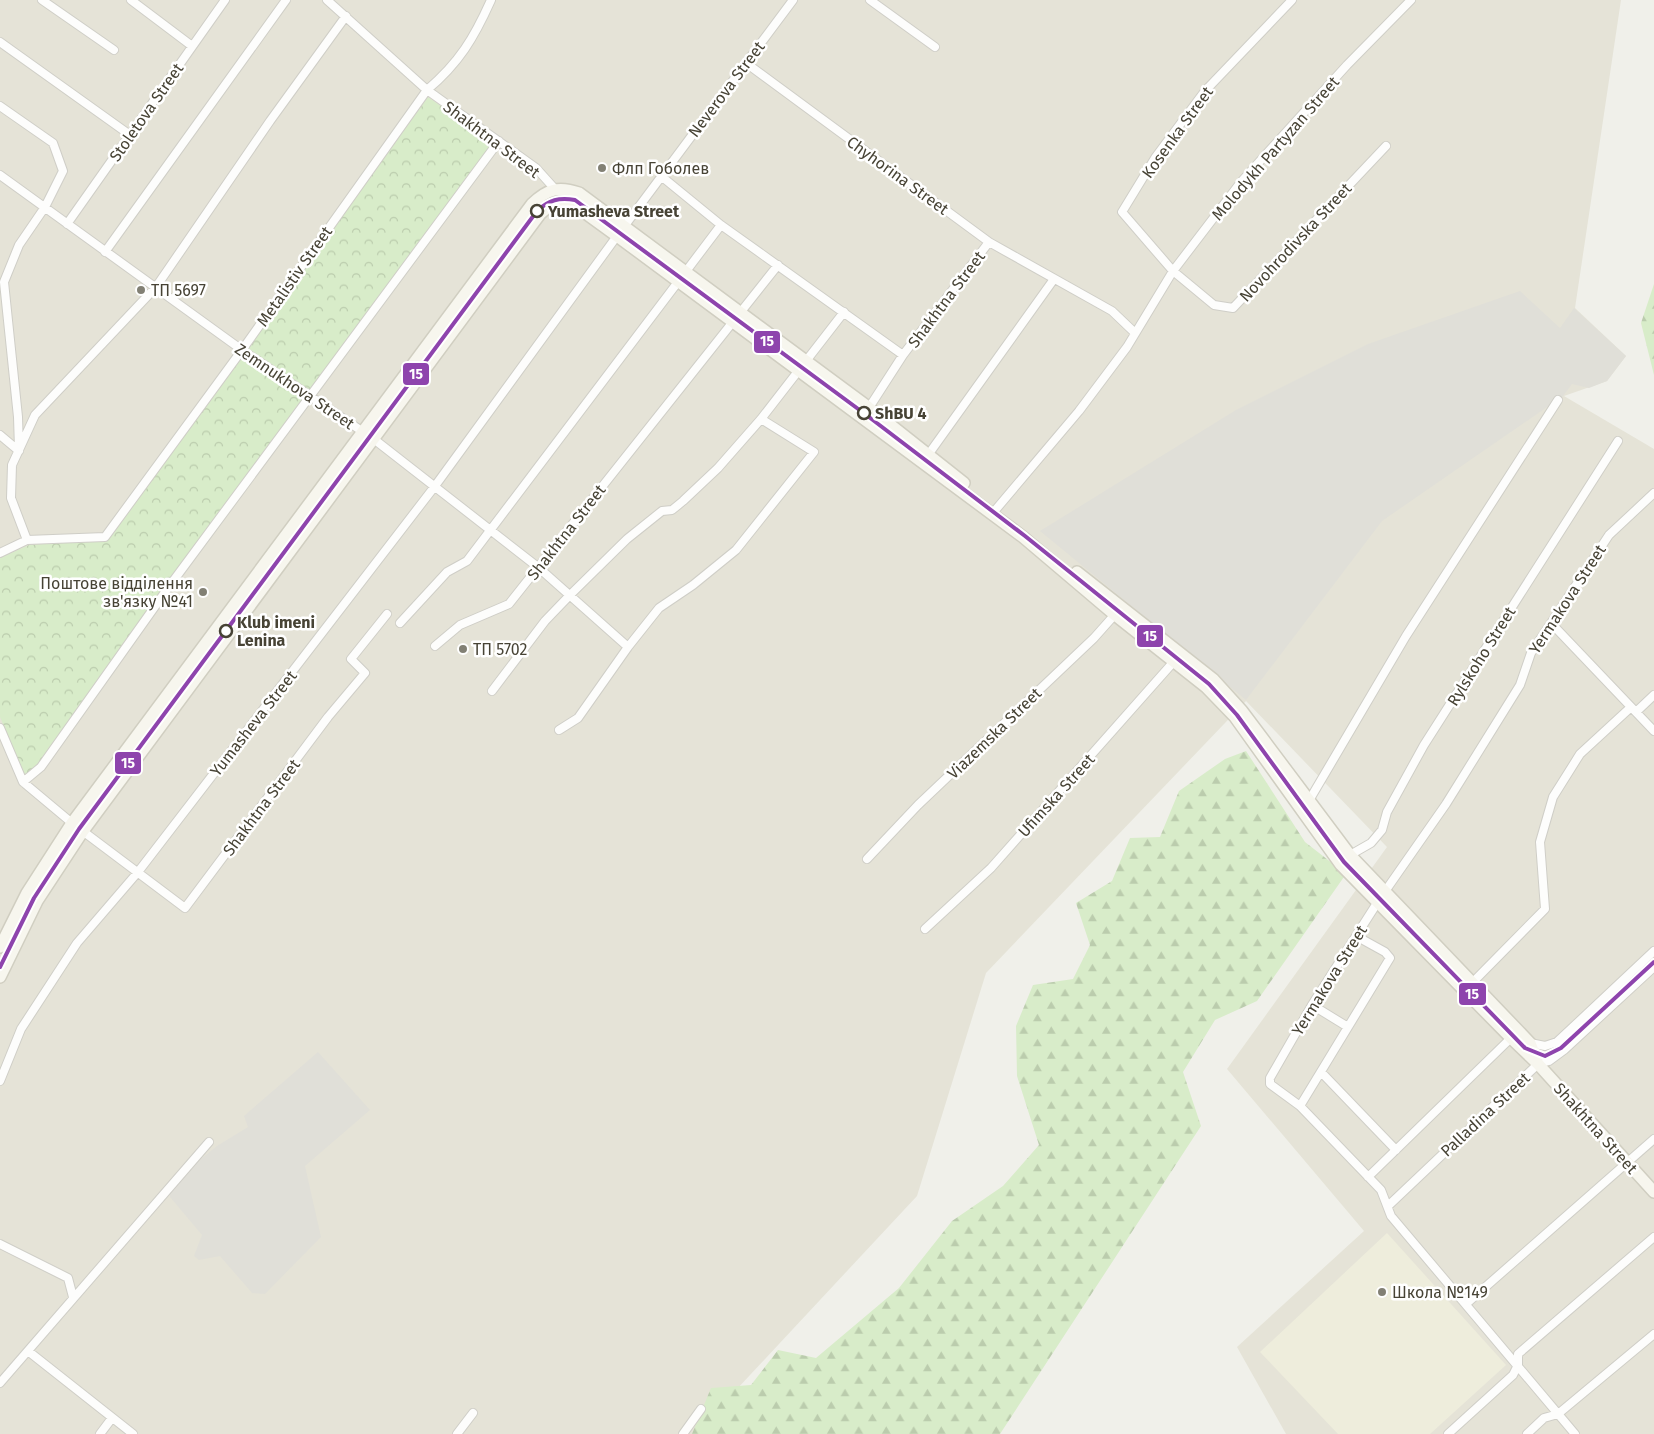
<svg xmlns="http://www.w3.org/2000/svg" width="1654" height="1434" font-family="'Fira Sans',sans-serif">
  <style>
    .residential { fill: #e5e3d7 }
    .industrial { fill: #e0dfd8 }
    .education { fill: #eeeddc }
    .forest { fill: url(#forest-firs) }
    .park { fill: url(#park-crowns) }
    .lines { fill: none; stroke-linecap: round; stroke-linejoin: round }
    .street-casing { stroke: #cfcec7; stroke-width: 10 }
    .secondary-casing { stroke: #d0cec1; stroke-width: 14 }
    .street { stroke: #fdfdfc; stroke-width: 8 }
    .secondary { stroke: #f7f6ee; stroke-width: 11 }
    .tram-1-casing { stroke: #fff; stroke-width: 8 }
    .tram-1 { stroke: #8e44ad; stroke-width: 4 }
    .poi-dot { fill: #828074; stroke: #fff; stroke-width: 2 }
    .stop-dot { fill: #fff; stroke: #474335; stroke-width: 2.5 }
    .labels { text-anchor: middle; stroke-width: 5; stroke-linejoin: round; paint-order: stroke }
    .street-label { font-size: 16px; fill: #474335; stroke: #fff }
    .poi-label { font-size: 16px; fill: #474335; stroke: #fff; text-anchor: start }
    .stop-label { font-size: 16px; font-weight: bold; fill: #474335; stroke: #fff; text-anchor: start }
    .line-badge { stroke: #fff; stroke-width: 2 }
    .badge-label { font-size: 14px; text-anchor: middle; font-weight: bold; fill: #fff }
  </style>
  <defs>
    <pattern id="forest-firs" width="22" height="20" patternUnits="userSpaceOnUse" patternTransform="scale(1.25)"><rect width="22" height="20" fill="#d8ecc9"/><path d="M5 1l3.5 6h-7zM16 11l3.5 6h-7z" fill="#bbccad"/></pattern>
    <pattern id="park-crowns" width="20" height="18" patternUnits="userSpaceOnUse" patternTransform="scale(1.25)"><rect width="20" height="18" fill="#d8ecc9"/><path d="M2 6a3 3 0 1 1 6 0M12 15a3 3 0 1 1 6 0" fill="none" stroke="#bbccad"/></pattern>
  </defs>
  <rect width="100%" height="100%" fill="#f0f0ea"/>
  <path class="residential" d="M 0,0 L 1621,0 L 1575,308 L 1626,356 L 1607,381 L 1564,396 L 1654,449 L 1654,1434 L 1286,1434 L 1237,1347 L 1364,1231 L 1227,1069 L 1387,847 L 1246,701 L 986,973 L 917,1196 L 695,1434 L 0,1434 Z"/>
  <path class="industrial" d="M 1520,291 L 1560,328 L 1574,308 L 1626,356 L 1607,381 L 1589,388 L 1572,384 L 1563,396 L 1382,521 L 1246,700 L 1040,531 L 1236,410 L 1368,344 Z
    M 318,1052 L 370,1110 L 305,1166 L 321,1237 L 265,1294 L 252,1293 L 220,1256 L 199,1260 L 194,1256 L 202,1235 L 170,1197 L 170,1184 L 217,1146 L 248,1127 L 244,1116 Z"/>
  <path class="education" d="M 1387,1233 L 1506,1365 L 1430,1434 L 1338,1434 L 1260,1352 Z"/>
  <path class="forest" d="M 1654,284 L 1654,375 L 1641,323 Z
    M 1246,751 L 1305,842 L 1346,874 L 1257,1001 L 1215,1020 L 1183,1072 L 1201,1126 L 1000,1434 L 692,1434 L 711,1388 L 751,1385 L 778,1350 L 816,1358 L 899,1288 L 952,1221 L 1003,1186 L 1039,1145 L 1017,1076 L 1016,1026 L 1033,985 L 1073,979 L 1090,945 L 1076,903 L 1112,881 L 1130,838 L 1160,837 L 1179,791 L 1225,759 Z"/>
  <path class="park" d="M 428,97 L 494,143 L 165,586 L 39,764 L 25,776 L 0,717 L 0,558 L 29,545 L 108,540 Z"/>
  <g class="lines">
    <defs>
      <path id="street" d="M 42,0 L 114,50
        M 131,0 L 192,46
        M 327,0 L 427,90 L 536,168 L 554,188
        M 870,0 L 935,47
        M 1292,0 L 1205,91 L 1155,158 L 1122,212 L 1173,271 L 1214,305 L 1233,308 L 1386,146
        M 0,42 L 130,135
        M 746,63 L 989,242 L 1112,311 L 1134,332
        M 0,106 L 53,143 L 63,171 L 45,207 L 19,245 L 4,282 L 18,417 L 19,449
        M 0,175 L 242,350 L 375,440 L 539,568 L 628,647
        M 661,176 L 721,225 L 903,355
        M 67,224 L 225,0
        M 105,252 L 286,0
        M 863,417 L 903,355 L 989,242
        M 0,435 L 19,451
        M 928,455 L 1054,279
        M 992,514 L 1079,411 L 1127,347 L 1173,271 L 1241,182 L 1347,65 L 1411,0
        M 27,540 L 11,498 L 12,465 L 35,415 L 156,287 L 270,121 L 346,16
        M 0,553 L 27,540 L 105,537 L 242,350 L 427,90 C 459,63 474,38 491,0
        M 400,623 L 447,572 L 467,561 L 721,225
        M 1551,623 L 1654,731
        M 435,646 L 460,625 L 509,604 L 778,265
        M 492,691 L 545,621 L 570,595 L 627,539 L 662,511 L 672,510 L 683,501 L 718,468 L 761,419 L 844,312
        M 1636,712 L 1654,695
        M 0,728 L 23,782 L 72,823 L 185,908 L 328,717 L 365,673 L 351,659 L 387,614
        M 559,730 L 578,718 L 628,647 L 659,608 L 693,585 L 736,550 L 814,452 L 761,419
        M 23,782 L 41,767 L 168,588 L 499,141
        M 1307,804 L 1406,636 L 1558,400
        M 867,859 L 918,805 L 1094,638 L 1118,611
        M 1341,865 L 1350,855 L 1371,843 L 1382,830 L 1387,812 L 1424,745 L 1618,441
        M 925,929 L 991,868 L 1177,658
        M 1472,983 L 1545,909 L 1540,842 L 1553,797 L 1580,754 L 1630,708
        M 1312,1005 L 1348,1027
        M 1530,1043 L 1545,1046 L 1557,1042 L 1654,951
        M 1321,1072 L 1396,1150
        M 0,1081 L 21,1029 L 77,943 L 138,872 L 435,486 L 617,236 L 793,0
        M 1300,1106 L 1390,958 L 1385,952 L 1356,936
        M 1368,1177 L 1511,1038
        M 1388,1206 L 1538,1064 L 1549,1061 L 1564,1050 L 1654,967
        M 0,1244 L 68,1278 L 73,1297
        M 1466,1304 L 1654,1139
        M 28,1351 L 133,1434
        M 0,1383 L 209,1142
        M 100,1434 L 112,1418
        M 457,1434 L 473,1413
        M 683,1434 L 701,1409
        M 1448,1434 L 1513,1375 L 1518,1365 L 1518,1354 L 1654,1237
        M 1527,1434 L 1544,1418 L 1558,1414 L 1654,1334
        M 1575,1434 L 1391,1216 L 1381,1190 L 1300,1106 L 1270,1084 L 1270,1078 L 1312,1005 L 1379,900 L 1446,804 L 1520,685 L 1531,653 L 1551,623 L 1609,535 L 1654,493"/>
      <path id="secondary" d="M 1077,572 L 1213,679 L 1242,711 L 1350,855 L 1530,1043 L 1537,1061
        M 0,947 L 27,893 L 72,823 L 532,204 C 547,189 559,186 579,193 L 868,407 L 964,483
        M 0,977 L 37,901 L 83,831 L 540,214 C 551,204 559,201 573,204 L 617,236 L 1023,537 L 1115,615 L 1206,687 L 1235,717 L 1341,865 L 1511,1038 L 1538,1064 L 1654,1192"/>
    </defs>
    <use href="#street" class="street-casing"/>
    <use href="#secondary" class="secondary-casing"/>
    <use href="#street" class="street"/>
    <use href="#secondary" class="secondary"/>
    <defs>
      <path id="tram-1" d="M 0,967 L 34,898 L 79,829 L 537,211 C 549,200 559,197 575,200 L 865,414 L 1025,536 L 1209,684 L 1237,715 L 1344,862 L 1525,1048 L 1545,1056 L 1561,1048 L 1654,962"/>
    </defs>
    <use href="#tram-1" class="tram-1-casing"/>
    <use href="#tram-1" class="tram-1"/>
  </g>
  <g class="poi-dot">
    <circle cx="602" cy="168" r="5"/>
    <circle cx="141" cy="290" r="5"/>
    <circle cx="203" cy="592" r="5"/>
    <circle cx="463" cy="649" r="5"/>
    <circle cx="1382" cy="1292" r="5"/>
  </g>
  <g class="stop-dot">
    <circle cx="537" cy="211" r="6"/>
    <circle cx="864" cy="413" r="6"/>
    <circle cx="226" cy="631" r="6"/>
  </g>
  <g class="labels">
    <g class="street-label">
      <text transform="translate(726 89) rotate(-53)" y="6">Neverova Street</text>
      <text transform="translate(146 112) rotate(-55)" y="6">Stoletova Street</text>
      <text transform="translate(1177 132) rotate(-54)" y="6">Kosenka Street</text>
      <text transform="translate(492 139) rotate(37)" y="6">Shakhtna Street</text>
      <text transform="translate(1275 148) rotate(-49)" y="6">Molodykh Partyzan Street</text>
      <text transform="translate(898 175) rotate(36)" y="6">Chyhorina Street</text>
      <text transform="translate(1295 242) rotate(-47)" y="6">Novohrodivska Street</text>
      <text transform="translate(294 276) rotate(-55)" y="6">Metalistiv Street</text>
      <text transform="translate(946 299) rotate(-53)" y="6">Shakhtna Street</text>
      <text transform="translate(295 386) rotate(34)" y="6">Zemnukhova Street</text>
      <text transform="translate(566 532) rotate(-52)" y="6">Shakhtna Street</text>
      <text transform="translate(1567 599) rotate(-57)" y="6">Yermakova Street</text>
      <text transform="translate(1481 656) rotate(-58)" y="6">Rylskoho Street</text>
      <text transform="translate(253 723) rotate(-52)" y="6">Yumasheva Street</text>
      <text transform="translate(994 733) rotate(-44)" y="6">Viazemska Street</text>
      <text transform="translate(1056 795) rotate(-48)" y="6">Ufimska Street</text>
      <text transform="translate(261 807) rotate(-53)" y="6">Shakhtna Street</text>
      <text transform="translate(1329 980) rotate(-58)" y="6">Yermakova Street</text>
      <text transform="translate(1485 1114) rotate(-43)" y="6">Palladina Street</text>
      <text transform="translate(1596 1128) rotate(48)" y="6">Shakhtna Street</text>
    </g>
    <g class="poi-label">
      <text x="612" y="174">Флп Гоболев</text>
      <text x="151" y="296">ТП 5697</text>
      <text x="193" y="589" text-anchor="end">Поштове відділення<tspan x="193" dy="18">зв'язку №41</tspan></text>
      <text x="473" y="655">ТП 5702</text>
      <text x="1392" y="1298">Школа №149</text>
    </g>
    <g class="stop-label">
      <text x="548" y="217">Yumasheva Street</text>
      <text x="875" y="419">ShBU 4</text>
      <text x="237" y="628">Klub imeni<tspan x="237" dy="18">Lenina</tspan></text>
    </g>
  </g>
  <g class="line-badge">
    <rect x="753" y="330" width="28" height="24" rx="5" fill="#8e44ad"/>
    <rect x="402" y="362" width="28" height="24" rx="5" fill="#8e44ad"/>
    <rect x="1136" y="624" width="28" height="24" rx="5" fill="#8e44ad"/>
    <rect x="114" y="751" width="28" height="24" rx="5" fill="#8e44ad"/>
    <rect x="1458" y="982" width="29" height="24" rx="5" fill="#8e44ad"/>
  </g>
  <g class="badge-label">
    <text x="767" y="346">15</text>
    <text x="416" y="379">15</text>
    <text x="1150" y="641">15</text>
    <text x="128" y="768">15</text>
    <text x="1472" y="999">15</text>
  </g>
</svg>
